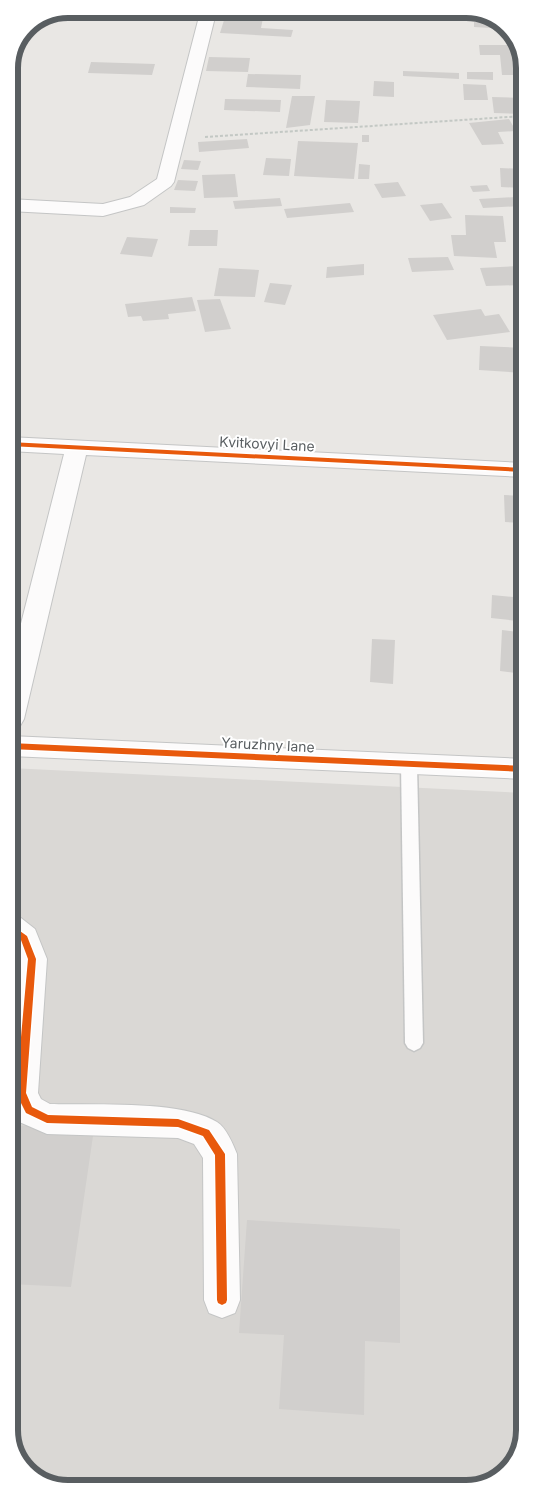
<svg xmlns="http://www.w3.org/2000/svg" width="534" height="1498" font-family="Inter,sans-serif">
  <style>
    .industrial { fill: #dad8d5 }
    .building { fill: #d1cfcd }
    .lines { fill: none; stroke-linecap: round; stroke-linejoin: round }
    .lane-casing { stroke: #c4c5c5; stroke-width: 3 }
    .street-casing { stroke: #c4c5c5; stroke-width: 2 }
    .path { stroke: #c3c8c4; stroke-width: 2; stroke-dasharray: 3 2; stroke-linecap: butt }
    .lane { fill: #fcfbfb; fill-rule: evenodd }
    .street { fill: #fcfbfb; fill-rule: evenodd }
    .cycleway-casing { stroke: #fff; stroke-width: 3 }
    .cycleway { fill: #e8590c; fill-rule: evenodd }
    .labels { text-anchor: middle; stroke-width: 4; stroke-linejoin: round; paint-order: stroke }
    .street-label { font-size: 14px; fill: #595e61; stroke: #fff }
    .rim { fill: none; stroke: #595e61; stroke-width: 6 }
  </style>
  <rect width="100%" height="100%" fill="#e9e7e4"/>
  <path class="industrial" d="M 10,768 L 524,793 L 525,1431 L 513,1466 L 482,1487 L 63,1489 L 31,1477 L 11,1446 Z"/>
  <path class="building" d="M 447,9 L 471,9 L 478,12 L 477,16 L 447,15 Z
    M 225,17 L 263,18 L 261,28 L 293,30 L 291,37 L 220,33 Z
    M 499,20 L 505,23 L 508,29 L 474,27 L 474,22 L 498,23 Z
    M 506,34 L 512,34 L 523,52 L 523,75 L 502,75 L 500,55 L 480,55 L 479,45 L 508,45 Z
    M 209,57 L 250,58 L 248,72 L 206,71 Z
    M 91,62 L 155,64 L 152,75 L 88,73 Z
    M 403,71 L 459,73 L 459,79 L 403,76 Z
    M 467,72 L 493,72 L 493,80 L 467,79 Z
    M 248,74 L 301,75 L 300,89 L 246,87 Z
    M 374,81 L 394,82 L 394,97 L 373,96 Z
    M 463,84 L 486,85 L 488,100 L 464,100 Z
    M 292,96 L 315,96 L 310,125 L 286,128 Z
    M 492,97 L 523,98 L 523,114 L 494,113 Z
    M 225,99 L 281,100 L 280,112 L 224,110 Z
    M 326,100 L 360,101 L 358,123 L 324,122 Z
    M 509,119 L 516,131 L 498,132 L 504,144 L 482,145 L 469,123 Z
    M 362,135 L 369,135 L 369,142 L 362,142 Z
    M 247,139 L 249,148 L 199,152 L 198,142 Z
    M 298,141 L 358,143 L 354,179 L 294,176 Z
    M 266,158 L 291,159 L 289,176 L 263,175 Z
    M 184,160 L 201,161 L 198,170 L 181,169 Z
    M 359,164 L 370,165 L 369,179 L 358,179 Z
    M 500,168 L 523,169 L 523,188 L 501,187 Z
    M 235,174 L 238,197 L 204,198 L 202,175 Z
    M 178,180 L 198,181 L 195,191 L 174,190 Z
    M 398,182 L 406,196 L 382,198 L 374,184 Z
    M 487,185 L 490,191 L 473,192 L 470,186 Z
    M 516,197 L 521,206 L 483,208 L 479,199 Z
    M 280,198 L 282,206 L 235,209 L 233,201 Z
    M 350,203 L 354,212 L 287,218 L 284,209 Z
    M 442,203 L 452,218 L 430,221 L 420,205 Z
    M 170,207 L 196,208 L 195,213 L 170,213 Z
    M 465,215 L 503,216 L 506,242 L 494,242 L 497,258 L 454,256 L 451,235 L 466,235 Z
    M 190,230 L 218,230 L 217,246 L 188,246 Z
    M 127,237 L 158,239 L 152,257 L 120,254 Z
    M 448,257 L 454,270 L 412,272 L 408,258 Z
    M 364,264 L 364,275 L 326,278 L 327,267 Z
    M 520,266 L 524,274 L 524,285 L 486,286 L 480,268 Z
    M 219,268 L 259,270 L 255,297 L 214,296 Z
    M 270,283 L 292,285 L 285,305 L 264,302 Z
    M 192,297 L 196,311 L 168,314 L 169,319 L 143,321 L 141,316 L 128,317 L 125,304 Z
    M 220,299 L 231,329 L 205,332 L 197,300 Z
    M 481,309 L 485,316 L 499,314 L 510,332 L 447,340 L 433,315 Z
    M 480,346 L 524,348 L 524,373 L 479,370 Z
    M 504,495 L 524,496 L 524,523 L 505,522 Z
    M 492,595 L 524,598 L 524,674 L 500,671 L 502,630 L 518,632 L 518,621 L 491,618 Z
    M 372,639 L 395,640 L 393,684 L 370,682 Z
    M 523,709 L 524,709 L 524,743 L 521,743 Z
    M 10,1125 L 94,1129 L 71,1287 L 11,1284 Z
    M 247,1220 L 400,1229 L 400,1343 L 365,1341 L 364,1415 L 279,1409 L 284,1335 L 239,1333 Z"/>
  <g class="lines">
    <defs>
      <path id="lane" d="M 409,758 L 414,760 L 417,764 L 423,1043 L 420,1048 L 414,1051 L 408,1048 L 405,1043 L 401,764 L 404,760 Z"/>
      <path id="street" d="M 201,9 L 217,9 L 174,182 L 171,186 L 144,205 L 103,216 L 9,211 L 9,199 L 103,204 L 130,197 L 157,179 Z
        M 9,437 L 524,463 L 524,477 L 86,455 L 24,719 L 20,726 L 10,729 L 10,667 L 64,454 L 9,451 Z
        M 10,736 L 524,759 L 524,779 L 10,756 Z
        M 10,915 L 21,918 L 35,929 L 47,959 L 38,1093 L 41,1099 L 50,1104 C 92,1105 183,1100 217,1122 C 226,1127 233,1144 237,1154 L 240,1300 L 235,1313 L 222,1318 L 209,1313 L 204,1300 L 203,1158 L 194,1144 L 178,1138 L 47,1134 L 17,1121 L 10,1106 L 10,1029 L 17,959 L 10,944 Z"/>
    </defs>
    <use href="#lane" class="lane-casing"/>
    <use href="#street" class="street-casing"/>
    <path class="path" d="M 205,137 L 523,116"/>
    <use href="#lane" class="lane"/>
    <use href="#street" class="street"/>
    <defs>
      <path id="cycleway" d="M 9,442 L 524,468 L 524,472 L 9,446 Z
        M 10,743 L 524,766 L 524,772 L 10,749 Z
        M 10,924 L 27,936 L 36,959 L 26,1093 L 32,1107 L 48,1115 L 178,1119 L 209,1130 L 225,1154 L 227,1300 L 226,1303 L 222,1305 L 218,1303 L 217,1300 L 215,1155 L 203,1136 L 178,1127 L 47,1123 L 26,1113 L 16,1093 L 28,959 L 21,940 L 10,932 Z"/>
    </defs>
    <use href="#cycleway" class="cycleway-casing"/>
    <use href="#cycleway" class="cycleway"/>
  </g>
  <g class="labels">
    <g class="street-label">
      <text transform="translate(267 444) rotate(3)" y="5">Kvitkovyi Lane</text>
      <text transform="translate(268 745) rotate(3)" y="5">Yaruzhny lane</text>
    </g>
  </g>
  <path d="M0 0H534V1498H0ZM68 18H466A50 50 0 0 1 516 68V1430A50 50 0 0 1 466 1480H68A50 50 0 0 1 18 1430V68A50 50 0 0 1 68 18Z" fill="#fff" fill-rule="evenodd"/>
  <path class="rim" d="M68 18H466A50 50 0 0 1 516 68V1430A50 50 0 0 1 466 1480H68A50 50 0 0 1 18 1430V68A50 50 0 0 1 68 18Z"/>
</svg>
